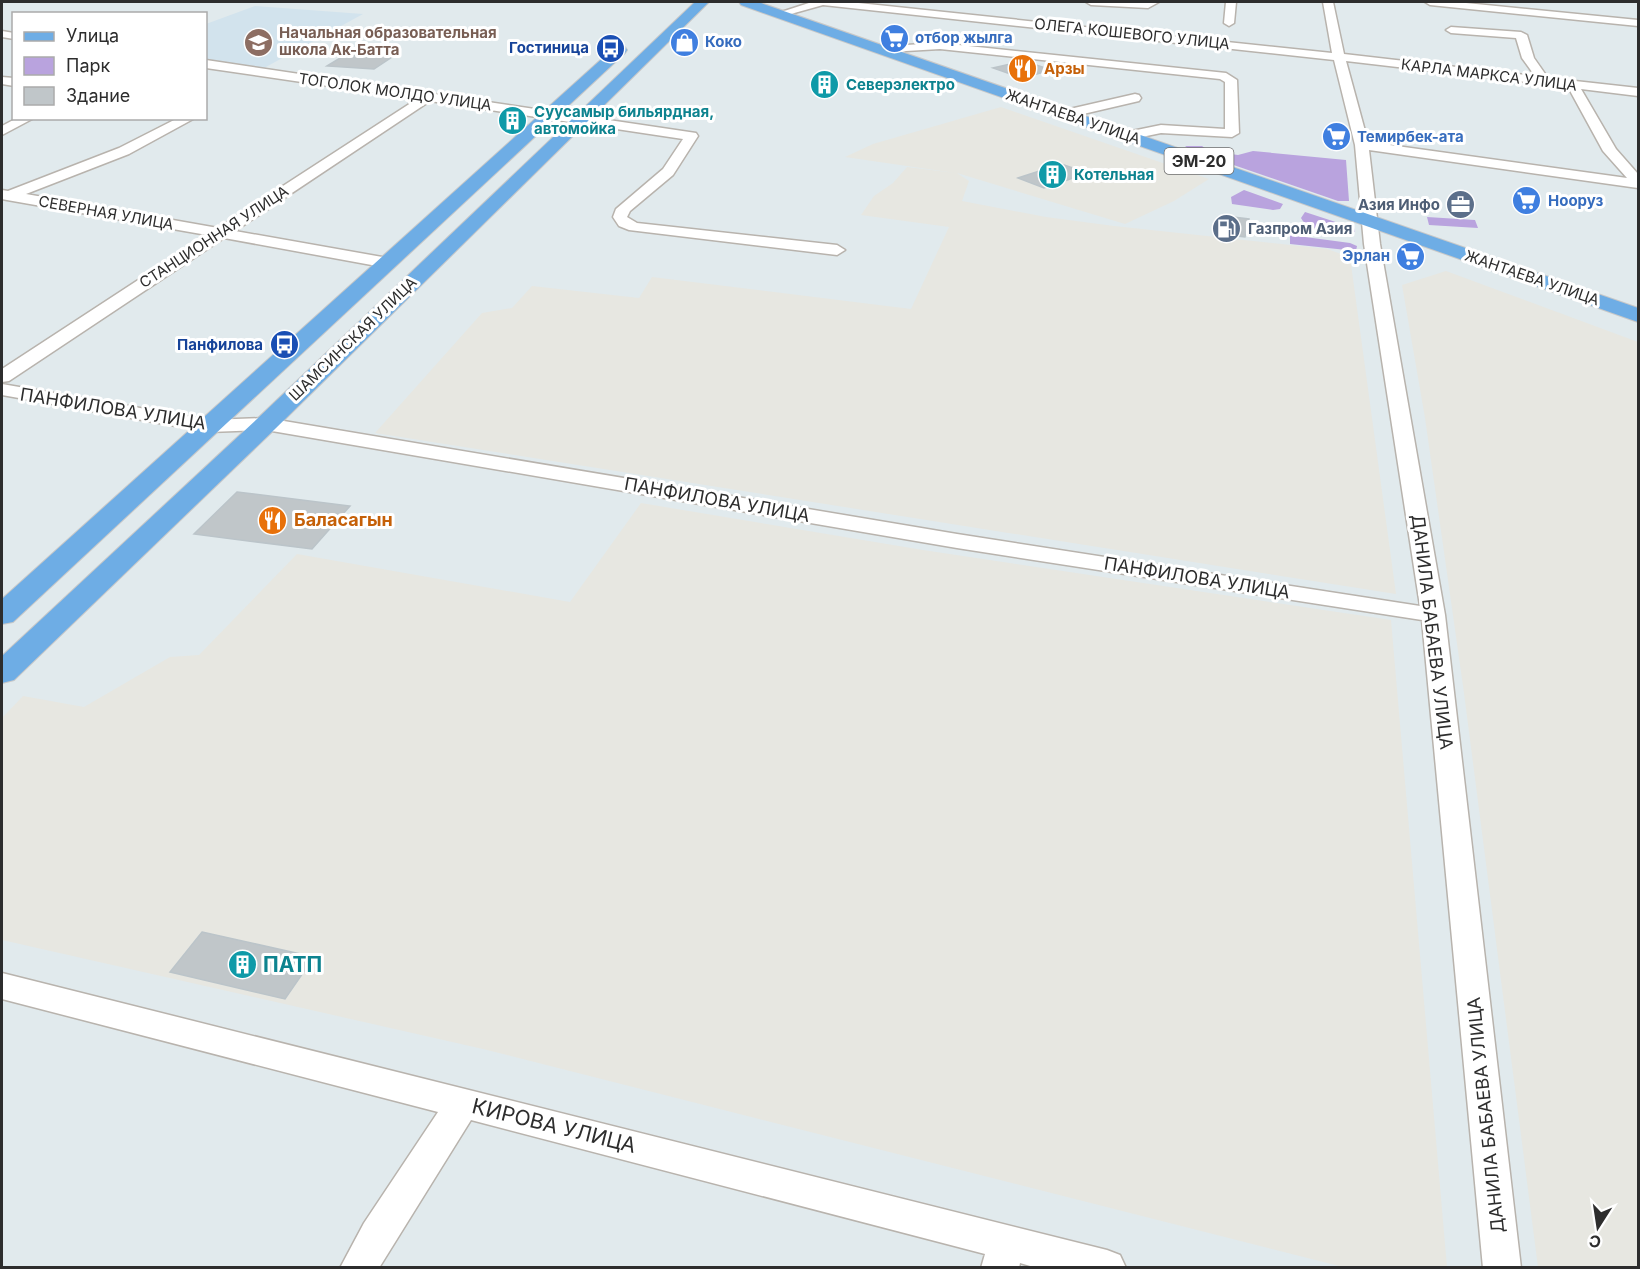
<svg xmlns="http://www.w3.org/2000/svg" width="1640" height="1269" font-family="Inter,sans-serif">
  <style>
    .industrial { fill: #e7e7e1 }
    .education { fill: #d2e3ed }
    .green { fill: #b9a3de }
    .building { fill: #c0c6c9; stroke: #bbc4c9; stroke-width: 1.5 }
    .lines { fill: none; stroke-linecap: round; stroke-linejoin: round }
    .minor-casing { stroke: #b8b3ad; stroke-width: 3 }
    .major-casing { stroke: #c8c8c8; stroke-width: 2 }
    .minor { fill: #fff; fill-rule: evenodd }
    .major { fill: #6eade5; fill-rule: evenodd }
    .labels { text-anchor: middle; stroke-width: 6; stroke-linejoin: round; paint-order: stroke }
    .far-education-label { font-size: 15px; font-weight: bold; fill: #785e54; stroke: #fff; text-anchor: start }
    .far-street-label { font-size: 15px; fill: #2d2d2d; stroke: #fff }
    .far-shop-label { font-size: 15px; font-weight: bold; fill: #366cbe; stroke: #fff; text-anchor: start }
    .far-transit-label { font-size: 15px; font-weight: bold; fill: #164399; stroke: #fff; text-anchor: end }
    .far-food-label { font-size: 15px; font-weight: bold; fill: #c56008; stroke: #fff; text-anchor: start }
    .far-culture-label { font-size: 15px; font-weight: bold; fill: #0d838f; stroke: #fff; text-anchor: start }
    .far-service-label { font-size: 15px; font-weight: bold; fill: #4e5e75; stroke: #fff; text-anchor: end }
    .shield { fill: #fff; stroke: #6c6c6c; stroke-width: 1.5 }
    .shield-label { font-size: 16px; font-weight: bold; fill: #2d2d2d }
    .street-label { font-size: 18px; fill: #2d2d2d; stroke: #fff }
    .food-label { font-size: 18px; font-weight: bold; fill: #c56008; stroke: #fff; text-anchor: start }
    .near-culture-label { font-size: 21px; font-weight: bold; fill: #0d838f; stroke: #fff; text-anchor: start }
    .near-street-label { font-size: 21px; fill: #2d2d2d; stroke: #fff }
  </style>
  <rect width="100%" height="100%" fill="#e1eaed"/>
  <path class="industrial" d="M 1001,107 L 1209,179 L 1174,201 L 1125,224 L 957,173 L 969,181 L 962,201 L 1046,217 L 1114,226 L 1327,249 L 1350,257 L 1396,594 L 375,433 L 482,313 L 512,308 L 532,286 L 639,298 L 652,277 L 911,309 L 949,227 L 861,215 L 874,196 L 893,183 L 907,167 L 955,173 L 845,157 L 873,144 Z
    M 1446,271 L 1638,342 L 1638,1267 L 1538,1267 L 1464,693 L 1425,418 L 1402,285 Z
    M 641,503 L 923,550 L 1391,620 L 1447,1267 L 1343,1267 L 483,1049 L 2,940 L 2,718 L 23,696 L 84,707 L 170,657 L 199,655 L 297,554 L 570,602 Z"/>
  <path class="education" d="M 255,6 L 363,14 L 264,68 L 206,60 L 206,24 Z"/>
  <path class="green" d="M 1185,146 L 1202,146 L 1209,151 L 1238,155 L 1253,151 L 1346,160 L 1349,201 L 1338,201 L 1190,150 Z
    M 1244,190 L 1283,204 L 1280,209 L 1273,210 L 1232,204 L 1231,197 Z
    M 1305,212 L 1354,228 L 1355,232 C 1340,232 1309,234 1301,218 Z
    M 1427,217 L 1475,220 L 1478,228 L 1429,225 Z
    M 1290,235 L 1350,243 L 1357,246 L 1356,251 L 1290,244 Z"/>
  <path class="building" d="M 350,52 L 395,55 L 374,69 L 327,66 Z
    M 1023,61 L 1052,70 L 1022,78 L 993,68 Z
    M 1061,164 L 1088,173 L 1044,188 L 1018,178 Z
    M 1233,217 L 1249,219 L 1245,237 L 1228,235 Z
    M 237,492 L 350,506 L 312,549 L 194,534 Z
    M 202,932 L 314,957 L 285,999 L 170,972 Z"/>
  <g class="lines">
    <defs>
      <path id="minor" d="M 812,2 L 849,2 L 1332,53 L 1323,2 L 1333,2 L 1344,54 L 1535,76 L 1522,58 L 1516,38 L 1451,33 L 1446,30 L 1451,27 L 1521,32 L 1527,35 L 1534,58 L 1548,78 L 1638,88 L 1638,96 L 1581,89 L 1616,149 L 1638,174 L 1638,188 L 1369,150 L 1380,244 L 1445,615 L 1521,1268 L 1483,1268 L 1422,620 L 957,548 L 266,430 L 209,432 L 2,395 L 2,384 L 209,420 L 266,418 L 957,534 L 1420,606 L 1364,244 L 1355,145 L 1334,60 L 823,5 L 780,17 L 775,14 ZM 1346,61 L 1568,87 L 1603,151 L 1627,178 L 1368,142 Z
        M 1086,2 L 1159,2 L 1148,8 L 1091,5 Z
        M 1226,2 L 1236,2 L 1234,23 L 1229,26 L 1224,23 Z
        M 1425,2 L 1456,2 L 1638,20 L 1638,26 L 1430,5 Z
        M 2,31 L 14,33 L 14,39 L 2,37 Z
        M 940,43 L 1226,73 L 1237,80 L 1239,133 L 1232,137 L 1161,133 L 1127,140 L 1120,136 L 1122,133 L 1161,125 L 1225,129 L 1225,82 L 1220,79 L 940,49 L 906,51 L 890,55 L 884,52 L 906,45 Z
        M 206,60 L 696,133 L 698,136 L 673,175 L 630,211 L 627,217 L 637,223 L 837,245 L 845,250 L 837,255 L 629,230 L 619,226 L 613,217 L 616,209 L 663,169 L 683,139 L 430,101 L 235,231 L 388,258 L 394,260 L 396,263 L 394,266 L 388,268 L 224,238 L 9,381 L 2,382 L 2,369 L 207,235 L 7,200 L 2,199 L 2,190 L 8,191 L 119,148 L 178,118 L 195,118 L 129,154 L 26,194 L 218,228 L 417,99 L 206,68 Z
        M 2,77 L 14,78 L 14,86 L 2,84 Z
        M 1135,94 L 1139,95 L 1141,98 L 1139,101 L 1066,118 L 1060,114 L 1061,111 Z
        M 17,118 L 34,118 L 2,135 L 2,126 Z
        M 2,973 L 1107,1250 L 1120,1255 L 1126,1268 L 1037,1268 L 1020,1263 L 1019,1268 L 981,1268 L 985,1254 L 471,1120 L 379,1268 L 340,1268 L 364,1223 L 438,1112 L 2,999 Z"/>
      <path id="major" d="M 695,2 L 709,2 L 275,429 L 14,680 L 2,683 L 2,656 L 257,419 Z
        M 739,2 L 758,2 L 1638,308 L 1638,322 L 741,5 Z
        M 620,46 L 625,47 L 627,50 L 625,53 L 13,622 L 2,624 L 2,599 L 615,47 Z"/>
    </defs>
    <use href="#minor" class="minor-casing"/>
    <use href="#major" class="major-casing"/>
    <use href="#minor" class="minor"/>
    <use href="#major" class="major"/>
  </g>
  <defs>
    <symbol id="supermarket-disc" viewBox="-11 -11 22 22"><circle r="9.5" fill="#3f7fe0" stroke="#fff"/><path d="M-6-5.5h2.5l.6 2H6L4.5 2H-2.5L-4.4-4H-6ZM-1.5 3.2a1.3 1.3 0 1 0 .1 0ZM3 3.2a1.3 1.3 0 1 0 .1 0Z" fill="#fff"/></symbol>
    <symbol id="school-disc" viewBox="-11 -11 22 22"><circle r="9.5" fill="#8d6e63" stroke="#fff"/><path d="M0-5L7-2L0 1L-7-2ZM-4 1L0 2.5L4 1V4Q0 6-4 4Z" fill="#fff"/></symbol>
    <symbol id="shop-disc" viewBox="-11 -11 22 22"><circle r="9.5" fill="#3f7fe0" stroke="#fff"/><path d="M-5-2.5h2.3a2.7 3.5 0 0 1 5.4 0H5L5.5 6h-11ZM-1.5-2.5h3a1.5 2.3 0 0 0-3 0Z" fill="#fff"/></symbol>
    <symbol id="bus-disc" viewBox="-11 -11 22 22"><circle r="9.5" fill="#1a4fb4" stroke="#fff"/><path d="M-5-6H5V4H4V6H2V4H-2V6H-4V4H-5ZM-3.5-4V0h7V-4ZM-3.5 1.2v1.5H-2V1.2ZM2 1.2v1.5H3.5V1.2Z" fill="#fff"/></symbol>
    <symbol id="restaurant-disc" viewBox="-11 -11 22 22"><circle r="9.5" fill="#e8710a" stroke="#fff"/><path d="M-5-6h1v4h1v-4h1v4h1v-4h1v5L-1.5 .5V6h-2V.5L-5-1ZM5-6V6H3V1.5H1.5Q1.5-4 5-6Z" fill="#fff"/></symbol>
    <symbol id="building-disc" viewBox="-11 -11 22 22"><circle r="9.5" fill="#0f9aa8" stroke="#fff"/><path d="M-4-6H4V6H1V3H-1V6H-4ZM-2.5-4.3h1.7v1.8h-1.7ZM.8-4.3h1.7v1.8H.8ZM-2.5-1h1.7V.8h-1.7ZM.8-1h1.7V.8H.8Z" fill="#fff"/></symbol>
    <symbol id="office-disc" viewBox="-11 -11 22 22"><circle r="9.5" fill="#5c6f8a" stroke="#fff"/><path d="M-6-3h4V-5.5h4V-3h4V5H-6ZM-1-4.5V-3h2v-1.5ZM-6 0V1H6V0Z" fill="#fff"/></symbol>
    <symbol id="fuel-disc" viewBox="-11 -11 22 22"><circle r="9.5" fill="#5c6f8a" stroke="#fff"/><path d="M-5.5-6h7V0h2V4h1.3V-2.5L3-4.5l.8-.8L6-3V5H2.5V1h-1V6h-7ZM-4.2-4.7v3.2H.2V-4.7Z" fill="#fff"/></symbol>
  </defs>
  <g fill-rule="evenodd">
    <use href="#supermarket-disc" x="878" y="22" width="33" height="33"/>
    <use href="#school-disc" x="242" y="26" width="33" height="33"/>
    <use href="#shop-disc" x="668" y="26" width="33" height="33"/>
    <use href="#bus-disc" x="594" y="32" width="33" height="33"/>
    <use href="#restaurant-disc" x="1006" y="52" width="33" height="33"/>
    <use href="#building-disc" x="808" y="68" width="33" height="33"/>
    <use href="#building-disc" x="496" y="104" width="33" height="33"/>
    <use href="#supermarket-disc" x="1320" y="120" width="33" height="33"/>
    <use href="#building-disc" x="1036" y="158" width="33" height="33"/>
    <use href="#supermarket-disc" x="1510" y="184" width="33" height="33"/>
    <use href="#office-disc" x="1444" y="188" width="33" height="33"/>
    <use href="#fuel-disc" x="1210" y="212" width="33" height="33"/>
    <use href="#supermarket-disc" x="1394" y="240" width="33" height="33"/>
    <use href="#bus-disc" x="268" y="328" width="33" height="33"/>
    <use href="#restaurant-disc" x="256" y="504" width="33" height="33"/>
    <use href="#building-disc" x="226" y="948" width="33" height="33"/>
  </g>
  <g class="labels">
    <g class="far-education-label">
      <text x="279" y="38">Начальная образовательная<tspan x="279" dy="17">школа Ак-Батта</tspan></text>
    </g>
    <g class="far-street-label">
      <text transform="translate(1132 34) rotate(6)" y="5">ОЛЕГА КОШЕВОГО УЛИЦА</text>
      <text transform="translate(1489 75) rotate(7)" y="5">КАРЛА МАРКСА УЛИЦА</text>
      <text transform="translate(395 92) rotate(8)" y="5">ТОГОЛОК МОЛДО УЛИЦА</text>
      <text transform="translate(1073 117) rotate(19)" y="5">ЖАНТАЕВА УЛИЦА</text>
      <text transform="translate(106 213) rotate(10)" y="5">СЕВЕРНАЯ УЛИЦА</text>
      <text transform="translate(214 237) rotate(-33)" y="5">СТАНЦИОННАЯ УЛИЦА</text>
      <text transform="translate(1532 278) rotate(19)" y="5">ЖАНТАЕВА УЛИЦА</text>
      <text transform="translate(353 339) rotate(-44)" y="5">ШАМСИНСКАЯ УЛИЦА</text>
    </g>
    <g class="far-shop-label">
      <text x="915" y="43">отбор жылга</text>
      <text x="705" y="47">Коко</text>
      <text x="1357" y="142">Темирбек-ата</text>
      <text x="1548" y="206">Нооруз</text>
      <text x="1390" y="261" text-anchor="end">Эрлан</text>
    </g>
    <g class="far-transit-label">
      <text x="589" y="53">Гостиница</text>
      <text x="263" y="350">Панфилова</text>
    </g>
    <g class="far-food-label">
      <text x="1044" y="74">Арзы</text>
    </g>
    <g class="far-culture-label">
      <text x="846" y="90">Северэлектро</text>
      <text x="534" y="117">Суусамыр бильярдная,<tspan x="534" dy="17">автомойка</tspan></text>
      <text x="1074" y="180">Котельная</text>
    </g>
    <g class="far-service-label">
      <text x="1440" y="210">Азия Инфо</text>
      <text x="1248" y="234" text-anchor="start">Газпром Азия</text>
    </g>
    <rect class="shield" x="1164.5" y="148" width="69" height="26" rx="4.5"/>
    <g class="shield-label">
      <text x="1199" y="167">ЭМ-20</text>
    </g>
    <g class="street-label">
      <text transform="translate(113 409) rotate(9)" y="6">ПАНФИЛОВА УЛИЦА</text>
      <text transform="translate(717 500) rotate(10)" y="6">ПАНФИЛОВА УЛИЦА</text>
      <text transform="translate(1197 578) rotate(9)" y="6">ПАНФИЛОВА УЛИЦА</text>
      <text transform="translate(1432 632) rotate(83)" y="6">ДАНИЛА БАБАЕВА УЛИЦА</text>
      <text transform="translate(1486 1115) rotate(-96)" y="6">ДАНИЛА БАБАЕВА УЛИЦА</text>
    </g>
    <g class="food-label">
      <text x="294" y="526">Баласагын</text>
    </g>
    <g class="near-culture-label">
      <text x="263" y="972">ПАТП</text>
    </g>
    <g class="near-street-label">
      <text transform="translate(554 1126) rotate(14)" y="7">КИРОВА УЛИЦА</text>
    </g>
  </g>
  <rect width="1640" height="1269" fill="none" stroke="#2d2d2d" stroke-width="6"/>
  <rect x="12" y="12" width="195" height="108" fill="#ffffff" stroke="#ababab" stroke-width="1.5"/>
  <rect x="24" y="32" width="30" height="9" fill="#6eade5" stroke="#ababab" stroke-width="1.5"/>
  <text x="66" y="42" font-size="18" fill="#2d2d2d">Улица</text>
  <rect x="24" y="57" width="30" height="18" fill="#b9a3de" stroke="#ababab" stroke-width="1.5"/>
  <text x="66" y="72" font-size="18" fill="#2d2d2d">Парк</text>
  <rect x="24" y="87" width="30" height="18" fill="#c0c6c9" stroke="#ababab" stroke-width="1.5"/>
  <text x="66" y="102" font-size="18" fill="#2d2d2d">Здание</text>
  <g transform="translate(1598 1227) rotate(192)" stroke="#ffffff" stroke-width="4.5" paint-order="stroke">
  <path d="M0-4.5L10 22L0 15L-10 22Z" fill="#2d2d2d"/>
  <text y="-9" font-size="16" font-weight="bold" text-anchor="middle" fill="#2d2d2d">С</text>
  </g>
</svg>
